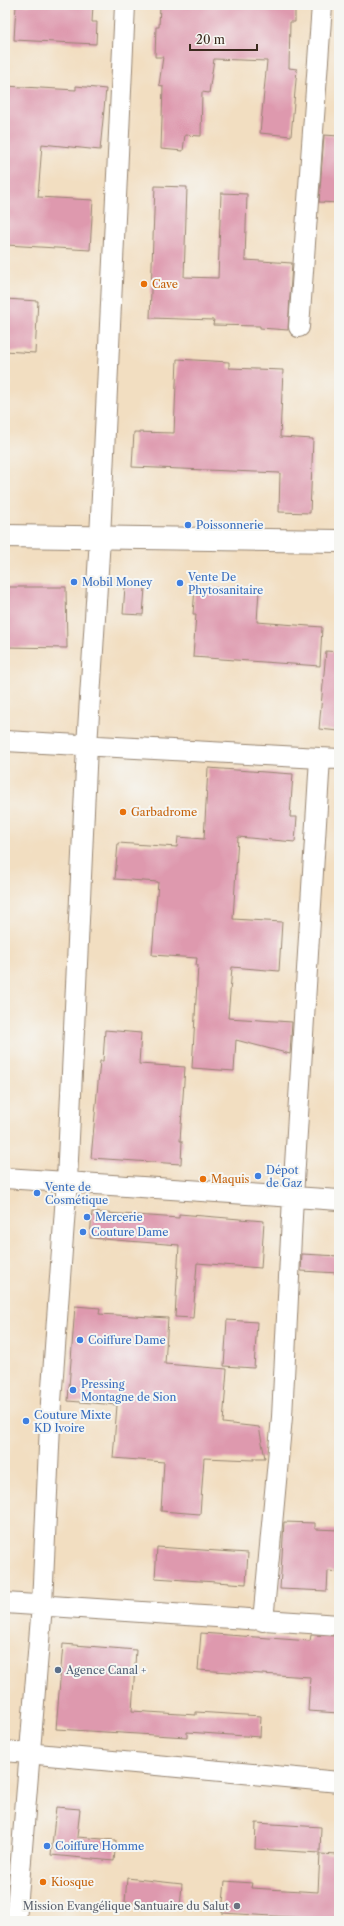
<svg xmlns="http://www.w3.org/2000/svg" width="344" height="1926" font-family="'Libre Caslon Text',serif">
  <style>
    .building { fill: #de99ae }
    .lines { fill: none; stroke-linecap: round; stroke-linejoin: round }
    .street-casing { stroke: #968470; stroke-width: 22 }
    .secondary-casing { stroke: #968470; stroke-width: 24 }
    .street { stroke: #fff; stroke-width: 20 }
    .secondary { stroke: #fff; stroke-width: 22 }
    .food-dot { fill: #e8710a; stroke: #f6f6f2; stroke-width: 1.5 }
    .shop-dot { fill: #3f7fe0; stroke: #f6f6f2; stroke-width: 1.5 }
    .service-dot { fill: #5c6f8a; stroke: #f6f6f2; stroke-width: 1.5 }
    .worship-dot { fill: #6b7280; stroke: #f6f6f2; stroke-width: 1.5 }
    .labels { text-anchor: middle; stroke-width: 4; stroke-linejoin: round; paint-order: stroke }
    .food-label { font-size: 11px; fill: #c56008; stroke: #f6f6f2; text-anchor: start }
    .shop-label { font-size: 11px; fill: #366cbe; stroke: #f6f6f2; text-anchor: start }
    .service-label { font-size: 11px; fill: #4e5e75; stroke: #f6f6f2; text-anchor: start }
    .worship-label { font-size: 11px; fill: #5b616d; stroke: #f6f6f2; text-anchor: end }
  </style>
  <rect width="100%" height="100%" fill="#f6f6f2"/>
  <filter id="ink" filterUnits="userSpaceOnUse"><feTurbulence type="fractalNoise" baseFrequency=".025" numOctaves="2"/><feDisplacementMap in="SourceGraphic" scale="8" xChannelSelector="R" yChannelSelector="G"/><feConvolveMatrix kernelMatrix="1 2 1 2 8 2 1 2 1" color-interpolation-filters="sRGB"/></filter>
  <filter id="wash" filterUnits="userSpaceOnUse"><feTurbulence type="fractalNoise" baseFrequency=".012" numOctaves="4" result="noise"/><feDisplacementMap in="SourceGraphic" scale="16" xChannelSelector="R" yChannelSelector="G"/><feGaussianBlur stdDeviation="0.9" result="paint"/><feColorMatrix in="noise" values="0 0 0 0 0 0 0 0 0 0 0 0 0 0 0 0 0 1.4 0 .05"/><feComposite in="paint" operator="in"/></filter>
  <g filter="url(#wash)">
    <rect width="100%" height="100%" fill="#f2dec1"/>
    <g id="blocks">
      <path class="building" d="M 16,5 L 93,5 L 92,22 L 97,22 L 96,44 L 14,40 Z
        M 160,5 L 295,5 L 295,22 L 290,22 L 289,68 L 297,69 L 291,136 L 260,133 L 267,61 L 214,59 L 209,93 L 202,92 L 201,136 L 185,135 L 183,151 L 161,149 L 163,86 L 159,85 L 163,57 L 155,57 L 156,27 L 159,27 Z
        M 5,86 L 76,90 L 76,86 L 106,89 L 100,150 L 42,144 L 38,197 L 93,200 L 90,250 L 6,245 L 9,189 L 5,189 Z
        M 324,135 L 339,136 L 339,203 L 319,202 Z
        M 155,186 L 187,187 L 184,277 L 218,278 L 221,193 L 247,194 L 245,260 L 292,263 L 288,330 L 260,328 L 260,326 L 213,325 L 214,320 L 150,318 Z
        M 5,299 L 38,301 L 35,353 L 5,351 Z
        M 177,359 L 229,362 L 229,368 L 283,370 L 280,437 L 313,439 L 310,513 L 279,512 L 280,473 L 132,467 L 134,432 L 174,433 Z
        M 5,587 L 66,587 L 67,648 L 5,647 Z
        M 125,587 L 145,588 L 143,615 L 123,614 Z
        M 195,587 L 259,589 L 257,622 L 322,627 L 320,666 L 193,657 L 196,614 L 193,614 Z
        M 326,651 L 339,652 L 339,731 L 319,729 Z
        M 208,768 L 293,774 L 290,817 L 297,817 L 295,842 L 238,837 L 233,919 L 282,922 L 279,971 L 232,967 L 228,1018 L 292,1022 L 290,1054 L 236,1040 L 234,1071 L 192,1068 L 198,965 L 196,965 L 197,958 L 152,955 L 158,882 L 115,879 L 118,843 L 177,847 L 178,837 L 204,839 Z
        M 105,1030 L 141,1033 L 139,1064 L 185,1067 L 180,1141 L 182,1141 L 181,1164 L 91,1158 L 100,1061 L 103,1061 Z
        M 92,1212 L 179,1218 L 179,1214 L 264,1221 L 261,1268 L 197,1263 L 193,1318 L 175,1317 L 179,1245 L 90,1238 Z
        M 302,1254 L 339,1256 L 339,1273 L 301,1271 Z
        M 75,1306 L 100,1308 L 99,1314 L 168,1318 L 165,1364 L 227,1369 L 223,1423 L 259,1427 L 265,1458 L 254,1458 L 254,1460 L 204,1458 L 200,1514 L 161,1511 L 164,1462 L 113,1458 L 117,1405 L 68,1401 Z
        M 227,1320 L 257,1322 L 254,1368 L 224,1366 Z
        M 284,1522 L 315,1523 L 315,1529 L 339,1530 L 339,1572 L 328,1571 L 327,1591 L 280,1589 Z
        M 157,1547 L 248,1553 L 246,1584 L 155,1578 Z
        M 201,1633 L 310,1641 L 311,1635 L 339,1636 L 339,1713 L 308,1711 L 310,1677 L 198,1670 Z
        M 63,1644 L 136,1650 L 132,1711 L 196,1715 L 196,1712 L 261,1716 L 260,1737 L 187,1732 L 187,1737 L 56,1729 Z
        M 56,1807 L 80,1809 L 77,1837 L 116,1840 L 114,1861 L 51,1855 Z
        M 256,1823 L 321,1827 L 320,1853 L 255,1849 Z
        M 320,1854 L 339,1855 L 339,1920 L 222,1913 L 225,1881 L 252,1883 L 251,1888 L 318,1892 Z
        M 127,1878 L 182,1884 L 180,1908 L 125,1902 Z"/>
    </g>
  </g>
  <g filter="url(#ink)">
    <use href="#blocks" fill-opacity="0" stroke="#968470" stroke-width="1"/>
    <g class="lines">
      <defs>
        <path id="street" d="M 299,327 L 322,5
          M 5,741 L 339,759
          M 5,1178 L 339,1200
          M 5,1603 L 339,1625
          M 263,1621 L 282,1417 L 293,1197 L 320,758
          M 5,1751 L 339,1782
          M 16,1921 L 42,1605 L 51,1402 L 67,1181 L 87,746 L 100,538 L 125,5"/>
        <path id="secondary" d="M 5,536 L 339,541"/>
      </defs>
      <use href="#street" class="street-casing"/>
      <use href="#secondary" class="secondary-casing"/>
      <use href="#street" class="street"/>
      <use href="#secondary" class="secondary"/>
    </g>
  </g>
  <g class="food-dot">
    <circle cx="144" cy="284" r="4"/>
    <circle cx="123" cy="812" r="4"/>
    <circle cx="203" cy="1179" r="4"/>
    <circle cx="43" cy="1882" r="4"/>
  </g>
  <g class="shop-dot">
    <circle cx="188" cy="525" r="4"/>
    <circle cx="74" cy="582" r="4"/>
    <circle cx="180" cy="583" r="4"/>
    <circle cx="258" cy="1176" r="4"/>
    <circle cx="37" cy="1193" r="4"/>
    <circle cx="87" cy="1217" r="4"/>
    <circle cx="83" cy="1232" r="4"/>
    <circle cx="80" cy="1340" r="4"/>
    <circle cx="73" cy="1390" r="4"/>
    <circle cx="26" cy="1421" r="4"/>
    <circle cx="47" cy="1846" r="4"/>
  </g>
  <circle class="service-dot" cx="58" cy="1670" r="4"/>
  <circle class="worship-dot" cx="237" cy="1906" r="4"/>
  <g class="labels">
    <g class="food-label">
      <text x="152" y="288">Cave</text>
      <text x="131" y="816">Garbadrome</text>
      <text x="211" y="1183">Maquis</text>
      <text x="51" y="1886">Kiosque</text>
    </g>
    <g class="shop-label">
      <text x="196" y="529">Poissonnerie</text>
      <text x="188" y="581">Vente De<tspan x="188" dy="13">Phytosanitaire</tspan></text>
      <text x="82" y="586">Mobil Money</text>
      <text x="266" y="1174">Dépot<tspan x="266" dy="13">de Gaz</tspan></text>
      <text x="45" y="1191">Vente de<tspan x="45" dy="13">Cosmétique</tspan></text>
      <text x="95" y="1221">Mercerie</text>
      <text x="91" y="1236">Couture Dame</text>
      <text x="88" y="1344">Coiffure Dame</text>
      <text x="81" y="1388">Pressing<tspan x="81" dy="13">Montagne de Sion</tspan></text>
      <text x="34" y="1419">Couture Mixte<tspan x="34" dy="13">KD Ivoire</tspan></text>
      <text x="55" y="1850">Coiffure Homme</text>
    </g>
    <g class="service-label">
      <text x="66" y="1674">Agence Canal +</text>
    </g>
    <g class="worship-label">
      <text x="229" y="1910">Mission Evangélique Santuaire du Salut</text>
    </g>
  </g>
  <rect width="344" height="1926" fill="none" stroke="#f6f6f2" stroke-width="20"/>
  <path d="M190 44v6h67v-6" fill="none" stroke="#3b2a1e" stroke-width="2"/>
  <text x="196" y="44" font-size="12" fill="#3b2a1e" stroke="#f6f6f2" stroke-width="3" paint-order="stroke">20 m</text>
</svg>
